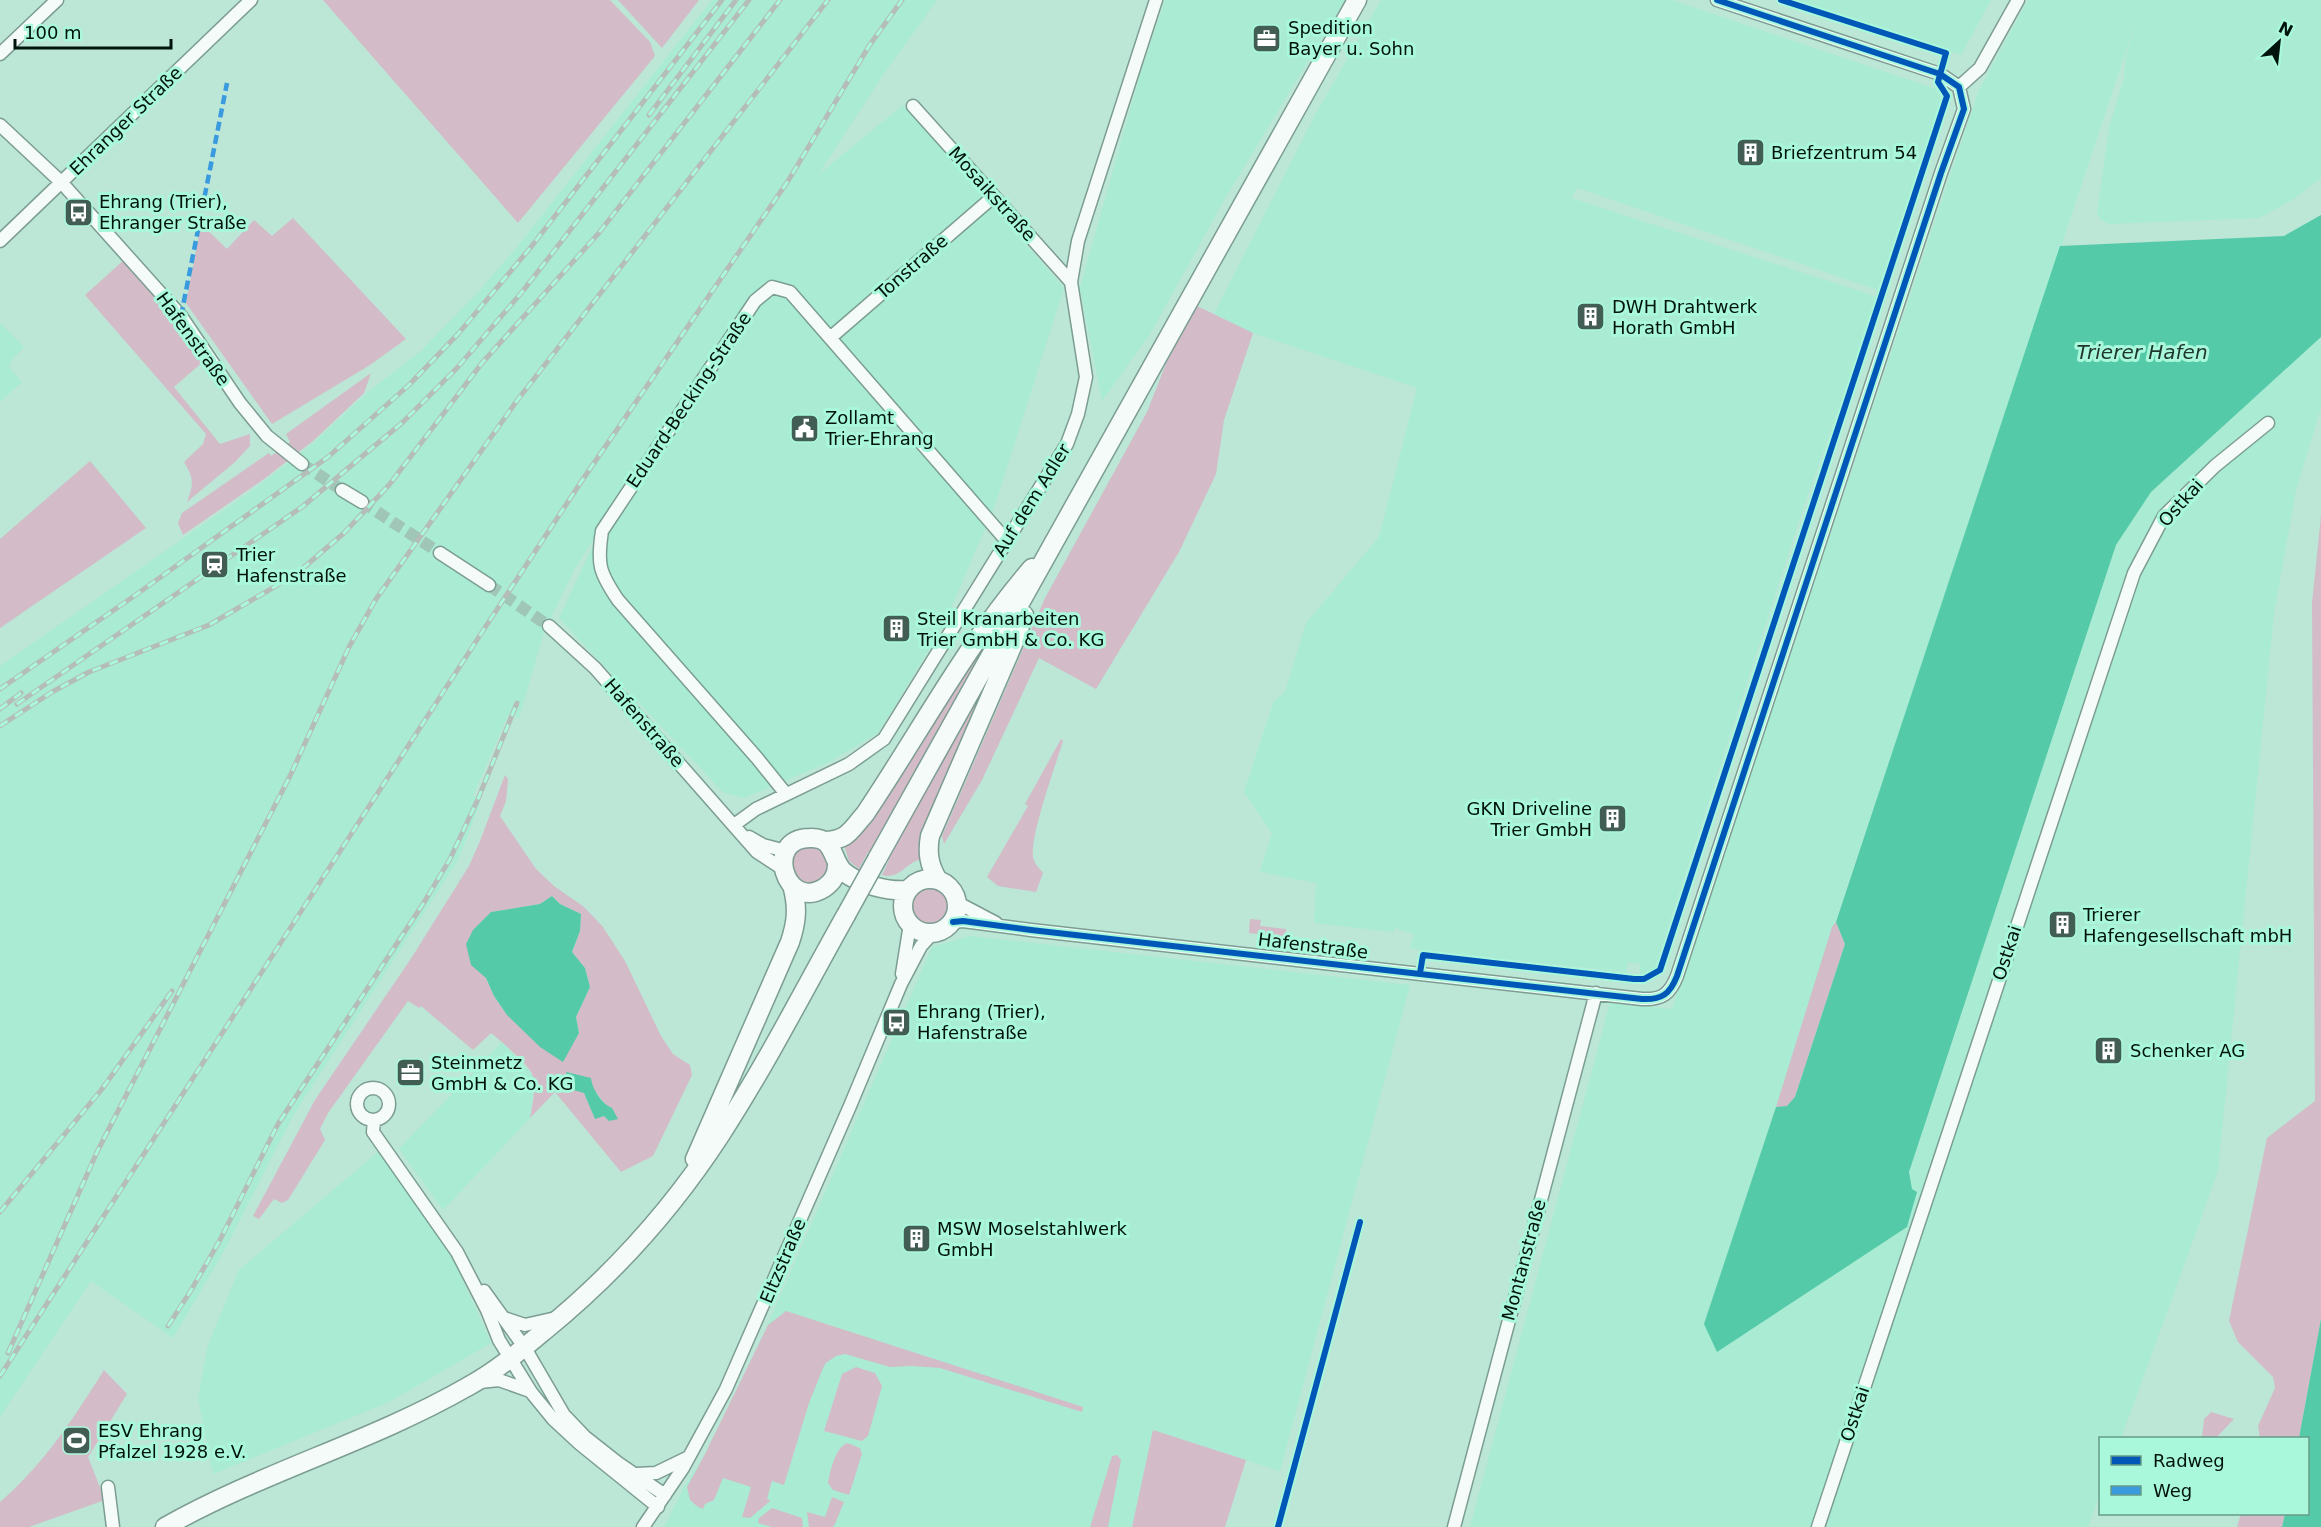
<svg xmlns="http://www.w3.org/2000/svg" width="2321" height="1527" font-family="'DejaVu Sans',sans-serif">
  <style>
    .built { fill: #a9ecd3 }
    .green { fill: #d3bbc8; fill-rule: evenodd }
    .water { fill: #54caa8 }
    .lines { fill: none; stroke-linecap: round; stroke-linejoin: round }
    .minor-tunnel { stroke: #a0c6b8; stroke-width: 12; stroke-dasharray: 12 6; stroke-linecap: butt }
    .minor-casing { stroke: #7c9d92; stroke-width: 15 }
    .primary-casing { stroke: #7c9d92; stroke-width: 21 }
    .minor { stroke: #f5fbf9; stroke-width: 12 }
    .primary { stroke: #f5fbf9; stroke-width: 18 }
    .rail-casing { stroke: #b4bdb9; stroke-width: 5 }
    .rail { stroke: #aaf8db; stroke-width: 3; stroke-dasharray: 9; stroke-linecap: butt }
    .primary-bridge-casing { stroke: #7c9d92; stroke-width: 21; stroke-linecap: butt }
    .primary-bridge { stroke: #f5fbf9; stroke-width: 18 }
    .quiet { stroke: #399ade; stroke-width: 4.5; stroke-dasharray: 9 4.5; stroke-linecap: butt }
    .cycleway-casing { stroke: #aaf8db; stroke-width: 10 }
    .cycleway { stroke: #0057b8; stroke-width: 6 }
    .labels { text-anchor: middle; stroke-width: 6; stroke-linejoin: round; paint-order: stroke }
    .poi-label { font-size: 18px; fill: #00130c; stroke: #aaf8db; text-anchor: start }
    .street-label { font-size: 18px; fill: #00130c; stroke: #aaf8db }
    .water-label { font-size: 20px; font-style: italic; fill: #1f362e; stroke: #aaf8db }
  </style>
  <rect width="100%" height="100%" fill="#bce6d6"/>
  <path class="built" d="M 712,0 L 937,0 L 885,72 L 818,175 L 903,105 L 1064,288 L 995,505 L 944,625 L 878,733 L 827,763 L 744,798 L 723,792 L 559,618 L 615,499 L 600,522 L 593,540 L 574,570 L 544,632 L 519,718 L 508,715 L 473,796 L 481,801 L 458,860 L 294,1114 L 224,1251 L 173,1338 L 91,1281 L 0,1417 L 0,666 L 257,487 L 312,444 L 368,392 L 421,351 L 478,292 L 517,247 Z
    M 1165,0 L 1345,0 L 1227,195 L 1150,334 L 1102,401 L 1080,288 L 1139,78 Z
    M 1381,0 L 1672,0 L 1945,92 L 1878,290 L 1577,188 L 1571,198 L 1878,297 L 1801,515 L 1655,968 L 1648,974 L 1640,973 L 1640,964 L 1628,962 L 1626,972 L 1414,949 L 1410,948 L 1414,934 L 1395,928 L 1394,932 L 1385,931 L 1314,923 L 1316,883 L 1260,872 L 1272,833 L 1244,792 L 1274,701 L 1285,692 L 1306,623 L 1379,537 L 1417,388 L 1253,333 L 1214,314 L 1315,115 Z
    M 1795,0 L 1991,0 L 1961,55 Z
    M 2028,0 L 2321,0 L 2321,178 L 2292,200 L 2259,218 L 2109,224 L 2101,220 L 2097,214 L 2109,128 L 2124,78 L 2126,56 L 2137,18 L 1836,922 L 1845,944 L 1795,1097 L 1912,1189 L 1909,1172 L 2116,545 L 2151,492 L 2321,337 L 2321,408 L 2296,490 L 2274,613 L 2218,1171 L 2165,1318 L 2121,1438 L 2100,1438 L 2100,1493 L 2088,1527 L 1470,1527 L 1610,1003 L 1672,1009 L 1979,90 Z
    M 0,323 L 24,347 L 11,361 L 9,367 L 22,382 L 0,402 Z
    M 970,936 L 1410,985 L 1280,1471 L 1153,1430 L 1132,1527 L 664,1527 L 684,1487 L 704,1456 L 744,1379 L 932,947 Z
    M 502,1042 L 532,1074 L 534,1087 L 530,1118 L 443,1210 L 399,1149 Z
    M 378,1152 L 449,1250 L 491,1343 L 389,1402 L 213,1474 L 198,1398 L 208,1345 L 239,1270 Z"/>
  <path class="green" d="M 323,0 L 610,0 L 650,42 L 655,56 L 518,223 Z
    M 618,0 L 699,0 L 662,48 Z
    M 293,218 L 406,339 L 370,365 L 272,424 L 186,303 L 201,224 L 227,249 L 254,220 L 272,236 Z
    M 124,260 L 177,320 L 205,360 L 174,387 L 220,444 L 250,434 L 250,446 L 235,462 L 187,502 C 194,483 194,479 184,462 L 203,444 L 206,434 L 85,295 Z
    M 1197,306 L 1253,333 L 1224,420 L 1216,474 L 1179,552 L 1096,689 L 1039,658 L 982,780 L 944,844 L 942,836 L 1045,598 L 1147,412 L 1169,356 Z
    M 371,373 L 364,393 L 313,441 L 264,479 L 183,535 L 178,523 L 182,513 L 269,453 L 271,456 L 290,442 L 286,434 Z
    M 90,461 L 146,528 L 0,628 L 0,539 Z
    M 2321,516 L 2321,1319 L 2299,1438 L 2260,1438 L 2258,1426 L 2275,1388 L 2273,1377 L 2238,1342 L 2229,1321 L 2267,1138 L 2315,1101 L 2312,603 Z
    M 1010,609 L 871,854 L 868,852 L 859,869 L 849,861 L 843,842 Z
    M 1011,633 L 923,859 C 906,861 901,880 882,875 L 889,860 L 886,859 Z
    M 1061,739 L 1063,741 C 1056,764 1030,835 1033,857 C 1034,863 1039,868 1043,873 L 1036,892 L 998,886 L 987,877 L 1028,806 L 1025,804 Z
    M 505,775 L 508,779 L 506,801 L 500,816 L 536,869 L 554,886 L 584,907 L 603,927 L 625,961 L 661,1036 L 673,1054 L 690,1065 L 692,1075 L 653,1156 L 621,1172 L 555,1092 L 530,1118 C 532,1106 537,1086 532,1074 C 529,1065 500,1040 491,1033 L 473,1050 L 421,1006 L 419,1008 L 408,1001 L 328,1113 L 320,1129 L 325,1140 L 288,1200 L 282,1203 L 274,1199 L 259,1219 L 253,1216 L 315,1100 L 412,957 L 469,866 L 480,841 ZM 552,896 L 560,904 L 581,914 L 580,931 L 572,952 L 585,968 L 590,987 L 576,1017 L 579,1033 L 524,1029 L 507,1015 L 494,996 L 486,978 L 491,912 L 540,904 ZM 566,1073 L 583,1077 L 607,1106 L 612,1108 L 617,1119 L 604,1116 L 595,1118 L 584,1093 Z
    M 810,845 L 821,848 L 831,862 L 822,883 L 800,884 L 789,864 C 792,852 799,848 810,845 Z
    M909 905a21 21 0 1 1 42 0a21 21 0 1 1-42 0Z
    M 1250,919 L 1261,920 L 1260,926 L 1286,929 L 1285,937 L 1249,933 Z
    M 1836,922 L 1845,944 L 1795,1097 L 1787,1106 L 1776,1107 L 1832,927 Z
    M 786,1311 L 1083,1407 L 1082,1412 L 940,1368 L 912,1366 L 890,1367 L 845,1354 L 836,1356 L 826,1363 L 823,1368 L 809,1403 L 784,1485 L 772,1481 L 767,1499 L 770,1500 L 769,1502 L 750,1518 L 742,1517 L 751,1487 L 723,1478 L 714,1500 L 705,1504 L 703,1509 L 698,1507 L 690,1500 L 687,1487 L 704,1456 L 768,1325 Z
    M 856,1367 L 875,1373 L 882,1386 L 868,1436 L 862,1441 L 824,1431 L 842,1374 Z
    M 104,1370 L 127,1394 L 88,1457 L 105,1500 L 29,1527 L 0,1527 L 0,1502 C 45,1463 73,1419 104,1370 Z
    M 2211,1412 L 2234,1419 L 2216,1438 L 2202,1438 L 2204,1419 Z
    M 1153,1430 L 1246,1460 L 1225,1527 L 1132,1527 Z
    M 847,1443 L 860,1448 L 862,1454 L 849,1495 L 833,1490 L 828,1483 C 830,1472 835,1448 847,1443 Z
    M 1117,1455 L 1121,1460 L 1108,1527 L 1090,1527 L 1112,1456 Z
    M 832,1497 L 844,1502 L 835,1524 L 833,1527 L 809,1527 L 807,1512 L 825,1517 Z
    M 772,1508 L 802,1518 L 803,1527 L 772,1527 L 758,1523 L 759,1518 Z
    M 2241,1514 L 2285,1514 L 2282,1527 L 2237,1527 Z"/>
  <path class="water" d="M 2321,215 L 2321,337 L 2151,492 L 2116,545 L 1909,1172 L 1912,1189 L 1917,1192 L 1907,1227 L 1717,1352 L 1704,1324 L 1776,1107 L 1787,1106 L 1795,1097 L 1845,944 L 1836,922 L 2060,246 L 2284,236 Z
    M 552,896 L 560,904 L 581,914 L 580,931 L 572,952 L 585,968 L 590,987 L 576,1017 L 579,1033 L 563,1062 L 540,1047 L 507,1015 L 494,996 L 486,978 L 471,965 L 466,944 L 473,930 L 491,912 L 540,904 Z
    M 566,1072 L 591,1078 C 592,1089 602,1104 612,1108 L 618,1119 L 609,1121 L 604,1116 L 595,1119 L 584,1093 L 570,1089 Z
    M 2321,1319 L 2321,1527 L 2282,1527 L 2285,1514 L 2308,1514 L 2308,1438 L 2299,1438 Z"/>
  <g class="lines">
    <path class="minor-tunnel" d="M 302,464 L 342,490
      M 362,502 L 440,553
      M 489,585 L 549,626"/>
    <defs>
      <path id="minor" d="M 0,54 L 57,0
        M 1959,87 L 1980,68 L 2018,0
        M 913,106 L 1071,282
        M 0,125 L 62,183 L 181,316 L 240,403 L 267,436 L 302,464
        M 0,241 L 251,0
        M 830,338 L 993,197
        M 342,490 L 362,502
        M 440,553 L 489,585
        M 549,626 L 595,668 L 757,852 L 783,869
        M 786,794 L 757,758 L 618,600 C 599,572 597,564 602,531 L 755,301 L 772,287 L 790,292 L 1006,540
        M 734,825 L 756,809 L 849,764 L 884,739 L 1067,444 L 1078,414 L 1086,377 L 1071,282 L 1078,241 L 1156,0
        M 749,837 L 763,845 L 786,851
        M 958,903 L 996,923
        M 953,922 L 963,921 L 1031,930 L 1642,999 C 1662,1000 1670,994 1677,976 L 1941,173 L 1964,109 L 1959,87 L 1940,74 L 1717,0
        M 902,974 L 910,924
        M357 1104a16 16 0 1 1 32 0a16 16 0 1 1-32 0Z
        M 374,1120 L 373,1132 L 457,1252 L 487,1310 L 499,1340 L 531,1392 L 553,1419 L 580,1444 L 658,1507
        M 484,1291 L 525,1348 L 564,1415 L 585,1437 L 618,1463 L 665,1495
        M 504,1318 L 525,1325 L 556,1318
        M 480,1382 L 499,1380 L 530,1391
        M 637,1474 L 656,1473 L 689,1457
        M 108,1487 L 113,1527
        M 643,1527 L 683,1468 L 726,1389 L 850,1106 L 901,984 L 921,946 L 932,934
        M 1454,1527 L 1596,993
        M 1818,1527 L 2134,573 L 2164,516 L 2215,466 L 2268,423"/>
      <path id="primary" d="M 824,841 C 848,840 850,831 865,814 C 920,732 967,643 1032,568
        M 877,859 L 1357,0
        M 837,865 C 837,874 833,882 824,888 C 785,912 763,838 810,838 C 835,837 831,859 843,871 C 857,884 889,892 908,890
        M903 906a27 27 0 1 1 54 0a27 27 0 1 1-54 0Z
        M 938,880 C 929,865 927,853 930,836 L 1014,642 L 1024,615
        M 695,1159 L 790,942 C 797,921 798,907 792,885
        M 165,1527 C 262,1472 371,1442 467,1387 C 495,1372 520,1351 544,1331 C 613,1275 673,1208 721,1134 C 767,1063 805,988 846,915"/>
    </defs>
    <use href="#minor" class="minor-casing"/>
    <use href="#primary" class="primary-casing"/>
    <use href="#minor" class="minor"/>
    <use href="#primary" class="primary"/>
    <defs>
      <path id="rail" d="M 649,115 L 736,0
        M 0,689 L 137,594 L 328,457 L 409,385 L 458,334 L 531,247 L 722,0
        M 17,704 L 302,507 L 403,422 L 457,368 L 522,292 L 749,0
        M 0,709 L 21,693
        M 0,726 L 52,692 L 89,672 L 209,625 L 276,586 L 302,569 L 344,533 L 389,485 L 482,363 L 598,234 L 780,0
        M 0,1212 L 102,1089 L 172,991
        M 168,1326 L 190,1292 L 220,1240 L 278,1124 L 423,904 L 450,859 L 478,799 L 517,703
        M 8,1353 L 97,1152 L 290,776 L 349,647 L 376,599 L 516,402 L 828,0
        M 0,1376 L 486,626 L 583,479 L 788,181 L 869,46 L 902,0"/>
    </defs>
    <use href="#rail" class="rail-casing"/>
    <use href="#rail" class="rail"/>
    <defs>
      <path id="primary-bridge" d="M 846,915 L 877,859"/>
    </defs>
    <use href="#primary-bridge" class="primary-bridge-casing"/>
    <use href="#primary-bridge" class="primary-bridge"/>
    <path class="quiet" d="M 181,316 L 227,83"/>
    <defs>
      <path id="cycleway" d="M 953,922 L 963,921 L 1031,930 L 1642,999 C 1662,1000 1670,994 1677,976 L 1941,173 L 1964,109 L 1959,87 L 1940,74 L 1717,0
        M 1420,973 L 1423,955 L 1634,979 L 1644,979 L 1660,970 L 1947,96 L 1938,82 L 1946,53 L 1781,0
        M 1278,1527 L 1360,1222"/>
    </defs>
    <use href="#cycleway" class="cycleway-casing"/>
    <use href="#cycleway" class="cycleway"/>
  </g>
  <defs>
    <symbol id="office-square" viewBox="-11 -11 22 22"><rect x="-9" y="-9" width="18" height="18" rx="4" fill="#425d53" stroke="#aaf8db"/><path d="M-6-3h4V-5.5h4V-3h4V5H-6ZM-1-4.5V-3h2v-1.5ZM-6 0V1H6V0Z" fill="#fff"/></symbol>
    <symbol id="building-square" viewBox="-11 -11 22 22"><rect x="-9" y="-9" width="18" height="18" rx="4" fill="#425d53" stroke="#aaf8db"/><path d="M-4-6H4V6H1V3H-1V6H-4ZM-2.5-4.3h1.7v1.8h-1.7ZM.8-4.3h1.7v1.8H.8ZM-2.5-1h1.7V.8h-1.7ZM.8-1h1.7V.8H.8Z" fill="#fff"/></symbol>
    <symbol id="bus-square" viewBox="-11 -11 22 22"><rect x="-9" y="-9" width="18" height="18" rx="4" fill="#425d53" stroke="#aaf8db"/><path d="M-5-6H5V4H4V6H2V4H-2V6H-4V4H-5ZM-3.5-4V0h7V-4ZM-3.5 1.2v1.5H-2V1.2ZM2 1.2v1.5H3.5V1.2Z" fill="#fff"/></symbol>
    <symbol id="civic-square" viewBox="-11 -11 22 22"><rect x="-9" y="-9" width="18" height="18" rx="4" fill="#425d53" stroke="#aaf8db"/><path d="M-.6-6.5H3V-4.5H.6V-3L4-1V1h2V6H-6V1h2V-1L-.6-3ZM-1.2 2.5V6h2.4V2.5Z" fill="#fff"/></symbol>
    <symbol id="station-square" viewBox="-11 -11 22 22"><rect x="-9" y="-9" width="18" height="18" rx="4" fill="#425d53" stroke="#aaf8db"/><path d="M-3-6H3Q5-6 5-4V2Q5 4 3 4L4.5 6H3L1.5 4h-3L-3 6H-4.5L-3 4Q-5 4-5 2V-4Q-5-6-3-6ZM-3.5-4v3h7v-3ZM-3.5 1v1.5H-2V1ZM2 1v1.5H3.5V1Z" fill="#fff"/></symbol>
    <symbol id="stadium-square" viewBox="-11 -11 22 22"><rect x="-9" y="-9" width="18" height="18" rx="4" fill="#425d53" stroke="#aaf8db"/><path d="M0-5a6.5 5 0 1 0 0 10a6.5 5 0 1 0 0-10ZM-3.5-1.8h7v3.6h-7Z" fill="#fff"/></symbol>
  </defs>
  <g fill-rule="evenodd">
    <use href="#office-square" x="1250" y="22" width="33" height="33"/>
    <use href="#building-square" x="1734" y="136" width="33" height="33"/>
    <use href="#bus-square" x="62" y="196" width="33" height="33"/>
    <use href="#building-square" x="1574" y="300" width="33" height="33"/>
    <use href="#civic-square" x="788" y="412" width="33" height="33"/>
    <use href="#station-square" x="198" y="548" width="33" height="33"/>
    <use href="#building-square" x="880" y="612" width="33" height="33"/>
    <use href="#building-square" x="1596" y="802" width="33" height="33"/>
    <use href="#building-square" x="2046" y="908" width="33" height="33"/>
    <use href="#bus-square" x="880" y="1006" width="33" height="33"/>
    <use href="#building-square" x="2092" y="1034" width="33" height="33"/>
    <use href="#office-square" x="394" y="1056" width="33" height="33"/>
    <use href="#building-square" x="900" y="1222" width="33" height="33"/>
    <use href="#stadium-square" x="60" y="1424" width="33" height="33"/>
  </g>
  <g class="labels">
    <g class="poi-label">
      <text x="1288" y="34">Spedition<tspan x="1288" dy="21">Bayer u. Sohn</tspan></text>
      <text x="1771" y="159">Briefzentrum 54</text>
      <text x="99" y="208">Ehrang (Trier),<tspan x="99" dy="21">Ehranger Straße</tspan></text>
      <text x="1612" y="313">DWH Drahtwerk<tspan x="1612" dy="21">Horath GmbH</tspan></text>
      <text x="825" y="424">Zollamt<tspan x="825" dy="21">Trier-Ehrang</tspan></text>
      <text x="236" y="561">Trier<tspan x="236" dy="21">Hafenstraße</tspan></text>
      <text x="917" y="625">Steil Kranarbeiten<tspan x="917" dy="21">Trier GmbH &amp; Co. KG</tspan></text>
      <text x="1592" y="815" text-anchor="end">GKN Driveline<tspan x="1592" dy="21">Trier GmbH</tspan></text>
      <text x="2083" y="921">Trierer<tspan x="2083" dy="21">Hafengesellschaft mbH</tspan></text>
      <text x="917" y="1018">Ehrang (Trier),<tspan x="917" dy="21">Hafenstraße</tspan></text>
      <text x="2130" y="1057">Schenker AG</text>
      <text x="431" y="1069">Steinmetz<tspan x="431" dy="21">GmbH &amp; Co. KG</tspan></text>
      <text x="937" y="1235">MSW Moselstahlwerk<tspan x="937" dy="21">GmbH</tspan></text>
      <text x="98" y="1437">ESV Ehrang<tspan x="98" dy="21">Pfalzel 1928 e.V.</tspan></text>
    </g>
    <g class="street-label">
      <text transform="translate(126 121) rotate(-44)" y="6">Ehranger Straße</text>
      <text transform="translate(992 194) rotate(48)" y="6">Mosaikstraße</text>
      <text transform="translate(912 267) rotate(-41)" y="6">Tonstraße</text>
      <text transform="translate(193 339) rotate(54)" y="6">Hafenstraße</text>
      <text transform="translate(689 400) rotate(-56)" y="6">Eduard-Becking-Straße</text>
      <text transform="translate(1032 500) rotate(-58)" y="6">Auf dem Adler</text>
      <text transform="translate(2181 503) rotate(-48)" y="6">Ostkai</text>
      <text transform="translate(644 723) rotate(49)" y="6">Hafenstraße</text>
      <text transform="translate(1313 946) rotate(7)" y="6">Hafenstraße</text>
      <text transform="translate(2007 953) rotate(-72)" y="6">Ostkai</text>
      <text transform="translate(1524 1260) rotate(-75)" y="6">Montanstraße</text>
      <text transform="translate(783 1261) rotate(-67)" y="6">Eltzstraße</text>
      <text transform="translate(1855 1414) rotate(-72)" y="6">Ostkai</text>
    </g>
    <g class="water-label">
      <text x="2142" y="359">Trierer Hafen</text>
    </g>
  </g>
  <rect x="2099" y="1437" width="210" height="78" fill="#aaf8db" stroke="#669c88" stroke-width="1.5"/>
  <rect x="2111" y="1456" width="30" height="9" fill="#0057b8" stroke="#669c88" stroke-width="1.5"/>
  <text x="2153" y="1467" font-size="18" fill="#00130c">Radweg</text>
  <rect x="2111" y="1486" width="30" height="9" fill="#399ade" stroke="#669c88" stroke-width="1.5"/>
  <text x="2153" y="1497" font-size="18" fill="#00130c">Weg</text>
  <g transform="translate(2279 42) rotate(27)" stroke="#aaf8db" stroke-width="4.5" paint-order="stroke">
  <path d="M0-4.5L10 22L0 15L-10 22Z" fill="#00130c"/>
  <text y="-9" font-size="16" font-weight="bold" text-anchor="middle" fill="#00130c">N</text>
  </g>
  <path d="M15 39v9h156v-9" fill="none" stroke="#00130c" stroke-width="3"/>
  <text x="24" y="39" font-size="18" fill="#00130c" stroke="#aaf8db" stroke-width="4.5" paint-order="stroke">100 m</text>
</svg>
